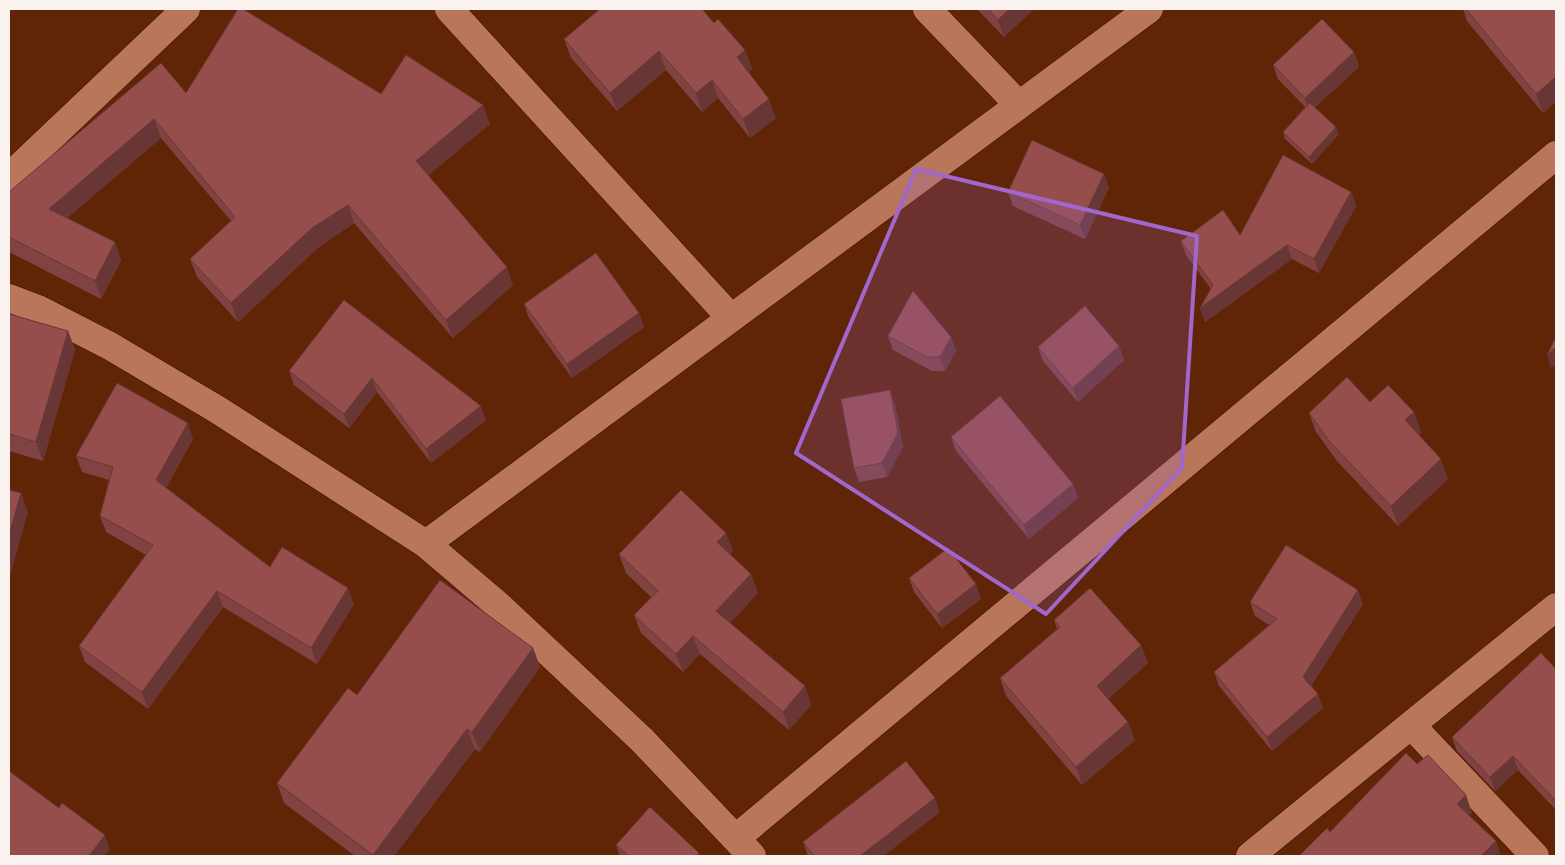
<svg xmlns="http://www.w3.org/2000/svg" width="1565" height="865" font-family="Lora,serif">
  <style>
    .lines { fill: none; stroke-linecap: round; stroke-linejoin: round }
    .street-casing { stroke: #3c1000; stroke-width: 29 }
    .street { stroke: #ba765a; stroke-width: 28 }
    .wall { fill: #804341 }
    .shaded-wall { fill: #683735 }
    .building { fill: #954e4c; stroke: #683735 }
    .marked { fill: #a167cd; fill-opacity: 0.2; stroke: #a167cd; stroke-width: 4; stroke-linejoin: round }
  </style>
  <rect width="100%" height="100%" fill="#602406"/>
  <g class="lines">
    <defs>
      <path id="street" d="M 449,9 L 731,318
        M 927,9 L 1019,105
        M 9,177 L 186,9
        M 9,298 L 38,309 L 110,346 L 218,410 L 426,544 L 499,606 L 642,740 L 752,856
        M 426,544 L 1149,9
        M 1411,725 L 1535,856
        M 736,838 L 1556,155
        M 1250,856 L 1556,607"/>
    </defs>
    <use href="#street" class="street-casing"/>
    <use href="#street" class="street"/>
  </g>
  <path class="wall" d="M 977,9 L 1034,9 L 1004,37 Z
    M 1463,9 L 1556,9 L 1543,113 L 1467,21 Z
    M 714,23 L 745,50 L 752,69 L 748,72 L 776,118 L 750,138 L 718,98 L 702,112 L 666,70 L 617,111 L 571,58 L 564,39 Z
    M 1354,52 L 1359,67 L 1315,107 L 1339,134 L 1312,164 L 1285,139 L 1283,132 L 1305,107 L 1278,79 L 1273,65 Z
    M 186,93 L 381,94 L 490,124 L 428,175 L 513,285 L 453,338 L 354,223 L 319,247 L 238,322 L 197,277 L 190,259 L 231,221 L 161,138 L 67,218 L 115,242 L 121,261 L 101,299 L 9,252 L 9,192 Z
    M 1104,174 L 1109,188 L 1085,239 L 1013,206 L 1008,192 Z
    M 1351,192 L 1356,206 L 1319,273 L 1292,259 L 1205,322 L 1200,308 L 1211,289 L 1186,255 L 1181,241 L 1240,235 Z
    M 344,300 L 486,420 L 431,463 L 377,392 L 349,428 L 294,385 L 289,371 Z
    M 524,304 L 639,313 L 644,327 L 572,378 L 529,318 Z
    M 9,314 L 68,331 L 75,350 L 43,461 L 9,451 Z
    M 888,336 L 951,337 L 956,351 L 945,371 L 932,371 L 893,350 Z
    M 1119,346 L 1124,360 L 1078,402 L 1043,361 L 1038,347 Z
    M 1370,402 L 1421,432 L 1418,435 L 1448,479 L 1398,526 L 1337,461 L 1316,432 L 1309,413 Z
    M 895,404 L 903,447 L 887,477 L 859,482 L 854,468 Z
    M 951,437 L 1073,484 L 1078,498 L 1029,539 L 956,451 Z
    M 193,439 L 166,488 L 270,567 L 354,604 L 317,664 L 223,607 L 148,709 L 85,662 L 79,646 L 146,555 L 106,532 L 100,516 L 109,480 L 82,472 L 76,456 Z
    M 733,551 L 730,554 L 751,574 L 758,593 L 730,623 L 805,686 L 811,705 L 789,730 L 700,654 L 683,672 L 641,633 L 634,615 L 651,597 L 626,573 L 619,554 Z
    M 909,578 L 981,599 L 942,628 L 914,592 Z
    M 1250,602 L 1363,604 L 1311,686 L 1323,708 L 1272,751 L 1219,686 L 1214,672 L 1269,625 L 1255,616 Z
    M 1054,620 L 1148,663 L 1108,699 L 1135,740 L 1082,785 L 1006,696 L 1000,678 L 1057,629 Z
    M 533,648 L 540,667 L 480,752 L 475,749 L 394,856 L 355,856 L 284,803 L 277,783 L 357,695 Z
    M 1556,669 L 1556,810 L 1518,770 L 1495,791 L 1457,751 L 1452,737 Z
    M 940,812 L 883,856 L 808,856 L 803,842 Z
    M 616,845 L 699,853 L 700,856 L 620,856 Z"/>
  <path class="shaded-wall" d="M 1009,9 L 1034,9 L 1004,37 L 998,20 Z
    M 745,50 L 752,69 L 744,76 L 737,57 Z
    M 659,51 L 666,70 L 617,111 L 610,93 Z
    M 1354,52 L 1359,67 L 1310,112 L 1305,98 Z
    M 1556,77 L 1556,102 L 1543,113 L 1536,94 Z
    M 712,80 L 718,98 L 702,112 L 696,93 Z
    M 769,99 L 776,118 L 750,138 L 743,119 Z
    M 483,105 L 490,124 L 423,180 L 416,161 Z
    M 154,119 L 161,138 L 56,227 L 49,209 Z
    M 1336,127 L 1339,134 L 1312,164 L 1309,157 Z
    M 1104,174 L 1109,188 L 1085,239 L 1080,225 Z
    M 1351,192 L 1356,206 L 1319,273 L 1314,259 Z
    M 348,205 L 354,223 L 319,247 L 238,322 L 231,303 L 312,228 Z
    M 115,242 L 121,261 L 101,299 L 95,281 Z
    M 1287,245 L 1292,259 L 1205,322 L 1200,308 Z
    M 507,267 L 513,285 L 453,338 L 446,320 Z
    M 639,313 L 644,327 L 572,378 L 567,364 Z
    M 68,331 L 75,350 L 43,461 L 36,442 Z
    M 951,337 L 956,351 L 945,371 L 940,357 Z
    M 1119,346 L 1124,360 L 1078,402 L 1073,388 Z
    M 1556,347 L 1556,364 L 1551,368 L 1547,355 Z
    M 372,378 L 377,392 L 349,428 L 344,414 Z
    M 890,390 L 895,404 L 903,447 L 887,477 L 882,463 Z
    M 481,406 L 486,420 L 431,463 L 426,449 Z
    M 1414,412 L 1421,432 L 1412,440 L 1405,420 Z
    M 188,423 L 193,439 L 161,497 L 156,480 Z
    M 1441,459 L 1448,479 L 1398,526 L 1391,506 Z
    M 1073,484 L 1078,498 L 1029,539 L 1024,525 Z
    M 21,493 L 28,512 L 9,580 L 9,535 Z
    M 726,533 L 733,551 L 724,560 L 717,542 Z
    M 751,574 L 758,593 L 723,630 L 716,611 Z
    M 976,584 L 981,599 L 942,628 L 937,614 Z
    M 348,588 L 354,604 L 317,664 L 311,648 Z
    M 1358,590 L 1363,604 L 1308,691 L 1303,677 Z
    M 217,591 L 223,607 L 148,709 L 142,692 Z
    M 693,636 L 700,654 L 683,672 L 676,654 Z
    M 1141,645 L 1148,663 L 1103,704 L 1097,686 Z
    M 533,648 L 540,667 L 480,752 L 472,732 Z
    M 805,686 L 811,705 L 789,730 L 783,712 Z
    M 1318,694 L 1323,708 L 1272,751 L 1267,737 Z
    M 1128,722 L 1135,740 L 1082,785 L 1076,767 Z
    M 467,729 L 475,749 L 394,856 L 373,856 L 373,855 Z
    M 1513,756 L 1518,770 L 1495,791 L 1490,777 Z
    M 1466,795 L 1472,813 L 1464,821 L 1457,804 Z
    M 935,798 L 940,812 L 883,856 L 860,856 Z
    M 105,835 L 110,849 L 105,856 L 89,856 Z
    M 1496,841 L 1501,856 L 1481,856 Z"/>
  <path class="building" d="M 238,9 L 243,9 L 381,94 L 406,55 L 483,105 L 416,161 L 507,267 L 446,320 L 348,205 L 312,228 L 231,303 L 190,259 L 235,217 L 154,119 L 49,209 L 115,242 L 95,281 L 9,237 L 9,192 L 161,63 L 186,93 Z
    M 600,9 L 702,9 L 714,23 L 718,19 L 745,50 L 737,57 L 769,99 L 743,119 L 712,80 L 696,93 L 659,51 L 610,93 L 564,39 Z
    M 988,9 L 1009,9 L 998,20 Z
    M 1466,9 L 1556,9 L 1556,77 L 1536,94 Z
    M 1322,19 L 1354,52 L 1305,98 L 1273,65 Z
    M 1310,103 L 1336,127 L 1309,157 L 1283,132 Z
    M 1032,140 L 1104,174 L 1080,225 L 1008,192 Z
    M 1283,155 L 1351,192 L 1314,259 L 1287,245 L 1200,308 L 1213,285 L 1181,241 L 1223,210 L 1240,235 Z
    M 596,253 L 639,313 L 567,364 L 524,304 Z
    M 913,291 L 951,337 L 940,357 L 927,357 L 888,336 Z
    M 344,300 L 481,406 L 426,449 L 372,378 L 344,414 L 289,371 Z
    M 1085,306 L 1119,346 L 1073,388 L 1038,347 Z
    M 9,314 L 68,331 L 36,442 L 9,434 Z
    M 1556,337 L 1556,347 L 1547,355 Z
    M 1347,377 L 1370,402 L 1388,385 L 1414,412 L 1405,420 L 1441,459 L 1391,506 L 1330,442 L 1309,413 Z
    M 117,383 L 188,423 L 156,480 L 270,567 L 282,547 L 348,588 L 311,648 L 217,591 L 142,692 L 79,646 L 153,545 L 100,516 L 113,467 L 76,456 Z
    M 890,390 L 898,433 L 882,463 L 854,468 L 841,399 Z
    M 1000,396 L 1073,484 L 1024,525 L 951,437 Z
    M 9,490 L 21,493 L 9,535 Z
    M 681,490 L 726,533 L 717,542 L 751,574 L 716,611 L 805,686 L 783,712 L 693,636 L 676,654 L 634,615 L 658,591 L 619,554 Z
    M 1286,545 L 1358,590 L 1303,677 L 1318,694 L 1267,737 L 1214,672 L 1277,619 L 1250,602 Z
    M 948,548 L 976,584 L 937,614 L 909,578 Z
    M 440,580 L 533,648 L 472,732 L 467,729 L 373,855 L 277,783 L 348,688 L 357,695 Z
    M 1090,588 L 1141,645 L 1097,686 L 1128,722 L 1076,767 L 1000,678 L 1060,627 L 1054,620 Z
    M 1541,653 L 1556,669 L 1556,801 L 1513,756 L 1490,777 L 1452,737 Z
    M 1406,753 L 1417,764 L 1428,755 L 1466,795 L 1457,804 L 1496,841 L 1481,856 L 1299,856 L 1327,828 L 1330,832 Z
    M 906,761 L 935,798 L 860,856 L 814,856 L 803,842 Z
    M 9,771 L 59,808 L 62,803 L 105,835 L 89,856 L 9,856 Z
    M 650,807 L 699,853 L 696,856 L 629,856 L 616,845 Z"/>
  <path class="marked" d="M 916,169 L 1197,236 L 1182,468 L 1046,614 L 796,453 Z"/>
  <rect width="1565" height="865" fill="none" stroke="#f9f2ee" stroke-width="20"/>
</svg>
